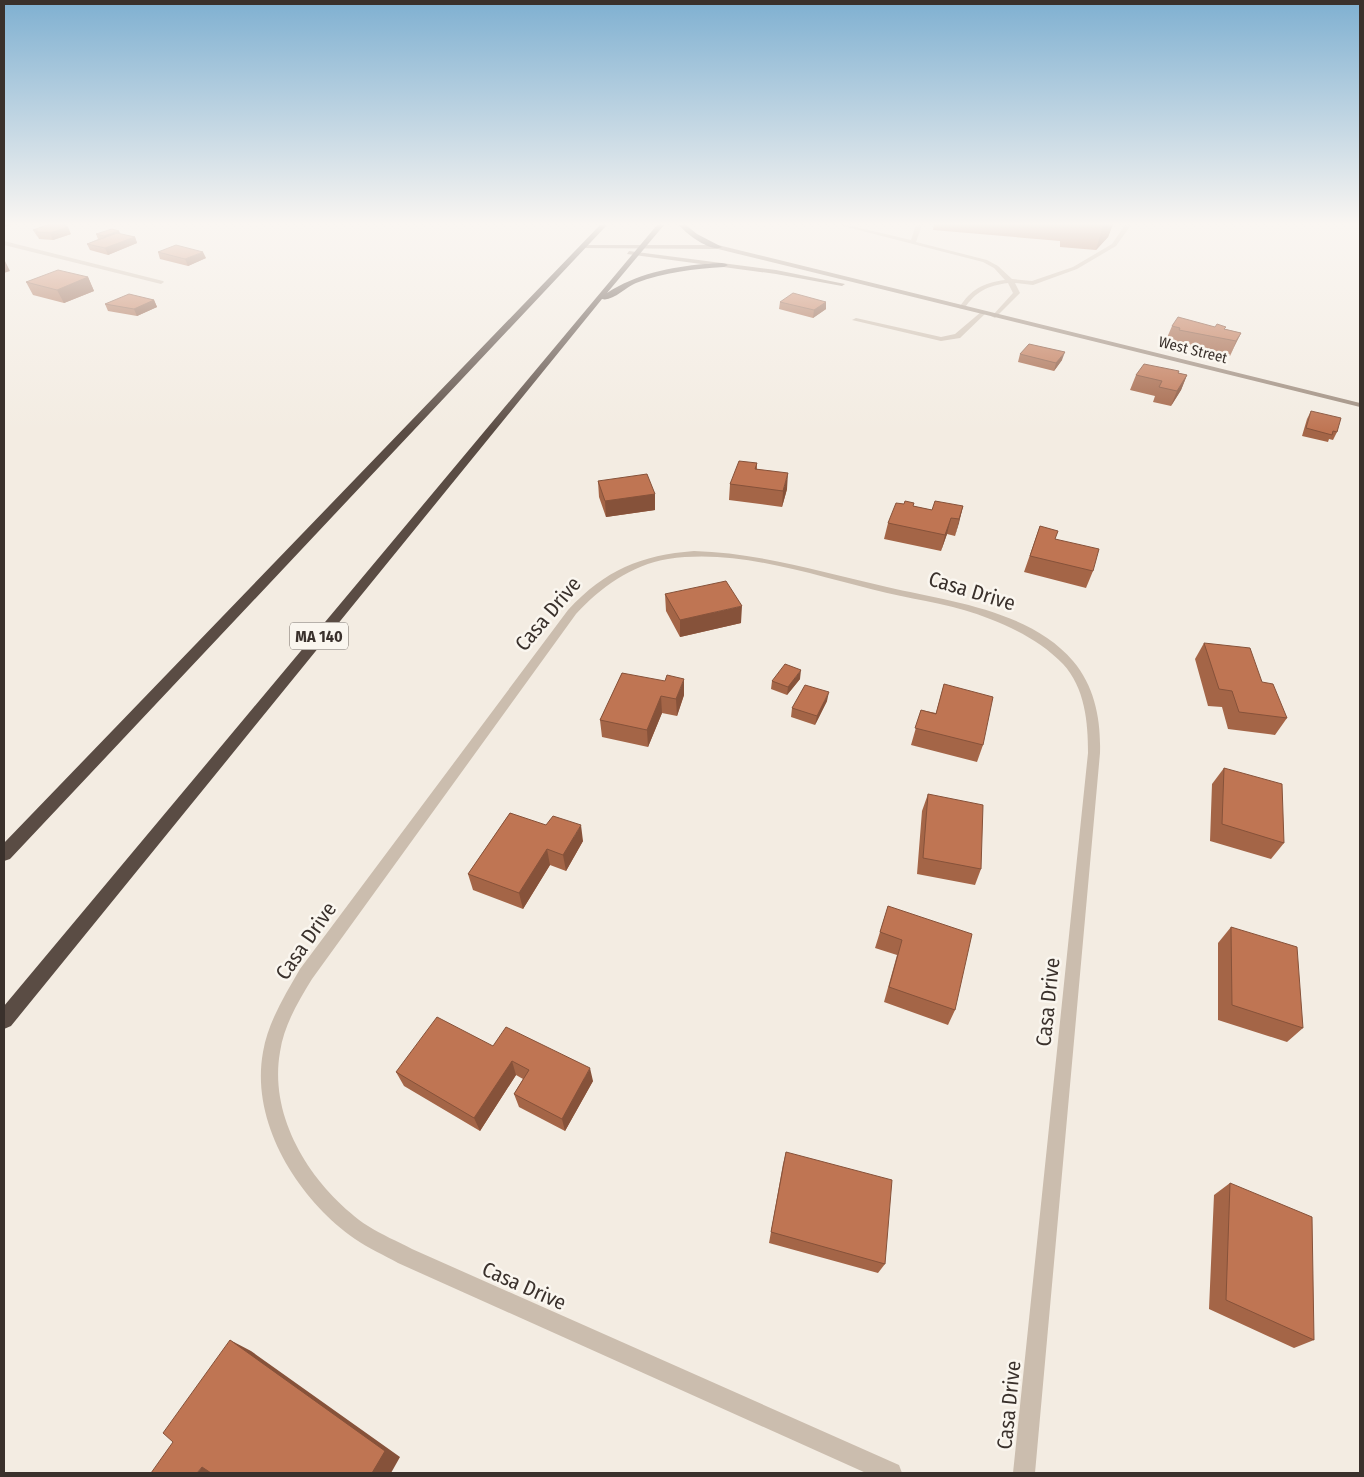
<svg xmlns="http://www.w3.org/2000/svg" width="1364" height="1477" font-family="'Fira Sans Condensed',sans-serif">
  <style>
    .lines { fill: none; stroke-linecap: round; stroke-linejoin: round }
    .lane { fill: #cbbdae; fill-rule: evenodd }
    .street { fill: #cbbdae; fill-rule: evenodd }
    .secondary { fill: #9e8d7f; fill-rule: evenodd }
    .highway { fill: #5a4c44; fill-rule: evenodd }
    .wall { fill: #a46547 }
    .shaded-wall { fill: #86523a }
    .building { fill: #bf7553; stroke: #86523a }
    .labels { text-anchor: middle; stroke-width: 5; stroke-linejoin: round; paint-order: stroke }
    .far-street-label { font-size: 15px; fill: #3a312c; stroke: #faf6ef }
    .shield { fill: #faf6ef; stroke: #746c66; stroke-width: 1 }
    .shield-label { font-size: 16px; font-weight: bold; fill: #3a312c }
    .near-street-label { font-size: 21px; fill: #3a312c; stroke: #faf6ef }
  </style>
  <rect width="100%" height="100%" fill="#f3ece2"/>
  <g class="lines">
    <path class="lane" d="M 839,225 L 847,225 L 911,240 L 916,225 L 922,225 L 916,242 L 987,260 L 998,266 L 1012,279 L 1032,281 L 1073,267 L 1112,244 L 1125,225 L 1131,225 L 1116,246 L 1077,269 L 1033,285 L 1015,283 L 1020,293 L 995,318 L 991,316 L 993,315 L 1013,293 L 1008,283 C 987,286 976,291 964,309 L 959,308 C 971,289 983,283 1005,280 L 994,268 L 983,262 Z
      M 981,312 L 986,313 L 960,338 L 941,341 L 852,320 L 856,318 L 941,337 L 955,334 Z"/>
    <path class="street" d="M 4,241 L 163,281 L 164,282 L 161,284 L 4,245 Z
      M 694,551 C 760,553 822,572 887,587 C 947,601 1030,610 1073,661 C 1095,687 1101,720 1100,753 L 1035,1473 L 1013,1473 L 1088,753 C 1088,722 1085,688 1063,664 C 1043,643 1016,629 990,619 C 957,605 921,601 887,593 C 817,577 741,548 668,559 C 631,565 600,588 576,614 L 312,979 C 298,1002 284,1025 280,1052 C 268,1120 314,1189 368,1226 C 382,1235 397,1241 412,1249 L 899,1465 L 902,1473 L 866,1473 L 398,1263 C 384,1255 368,1248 355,1239 C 298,1199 250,1123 263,1052 C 268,1022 285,995 300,969 L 568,610 C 605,570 641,555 694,551 Z"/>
    <path class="secondary" d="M 582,245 L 718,245 L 1360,403 L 1360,407 L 718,249 L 580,248 Z
      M 629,251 L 776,270 L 845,284 L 842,286 L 776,274 L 627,254 Z"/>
    <path class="highway" d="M 600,225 L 607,225 L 10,859 L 4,861 L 4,843 Z
      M 657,225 L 664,225 L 607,293 C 636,274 670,267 705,264 C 712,264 722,261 728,265 L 724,267 C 694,269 664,272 636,283 C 626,287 612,302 602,299 L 11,1026 L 4,1029 L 4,1006 Z
      M 679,225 L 686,225 L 697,234 L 722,247 C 712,253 686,234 679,225 Z"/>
  </g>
  <path class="wall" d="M 50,224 L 68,224 L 64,226 L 71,234 L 53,240 L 39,239 L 38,237 L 37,236 L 33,230 Z
    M 934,224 L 1113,224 L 1108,237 L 1096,250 L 1060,247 L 1060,241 L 933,230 Z
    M 96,234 L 121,234 L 135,237 L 137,243 L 108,255 L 90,250 L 87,244 L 98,239 Z
    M 158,252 L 206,258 L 188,266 L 160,259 Z
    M 88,277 L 94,291 L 64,303 L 33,295 L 26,282 Z
    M 154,300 L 157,307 L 137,316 L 108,311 L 105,304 Z
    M 780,302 L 826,302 L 826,309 L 813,318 L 779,309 Z
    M 1172,326 L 1225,329 L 1241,333 L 1234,347 L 1230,356 L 1173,344 L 1174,342 L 1166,340 Z
    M 1020,354 L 1062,360 L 1054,371 L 1018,362 Z
    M 1179,371 L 1178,373 L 1187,375 L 1181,390 L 1171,406 L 1153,402 L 1155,396 L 1130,390 L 1136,375 Z
    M 1311,411 L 1337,432 L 1333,440 L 1329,439 L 1328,442 L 1302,436 L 1307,419 Z
    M 757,463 L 757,469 L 787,489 L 782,507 L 729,500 L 730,484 Z
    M 598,481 L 655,494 L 655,510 L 606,517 L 599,497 Z
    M 913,506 L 932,510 L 963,506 L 955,536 L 947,534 L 941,551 L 884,539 L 888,523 Z
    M 1040,526 L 1055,539 L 1093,571 L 1086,588 L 1024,572 Z
    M 665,594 L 741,623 L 680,637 L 666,611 Z
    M 1204,643 L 1287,718 L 1275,735 L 1228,729 L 1222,707 L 1208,706 L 1195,659 Z
    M 622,673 L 684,695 L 677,716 L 662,713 L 648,747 L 602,737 L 600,720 Z
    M 800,679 L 787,695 L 771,689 L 772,681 Z
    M 944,684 L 983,745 L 977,762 L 911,745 L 921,710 L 936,713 Z
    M 827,701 L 815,725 L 791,717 L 792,708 Z
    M 1224,768 L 1284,843 L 1271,859 L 1210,841 L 1212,784 Z
    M 928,794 L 981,869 L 975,885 L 917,874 L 922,811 Z
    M 510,813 L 583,841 L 566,871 L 550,865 L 523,909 L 473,890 L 468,874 Z
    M 888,906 L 955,1010 L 948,1025 L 884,1002 L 897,955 L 875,948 Z
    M 1231,927 L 1303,1028 L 1287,1042 L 1218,1020 L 1218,943 Z
    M 493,1046 L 593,1081 L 565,1131 L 519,1107 L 514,1094 L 523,1079 L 516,1075 L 480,1131 L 404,1086 L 396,1072 Z
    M 786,1152 L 885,1264 L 878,1273 L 769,1243 L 783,1164 Z
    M 1230,1183 L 1314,1340 L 1294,1348 L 1209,1309 L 1214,1195 Z"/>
  <path class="shaded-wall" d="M 4,224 L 13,224 L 4,227 Z
    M 1101,224 L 1113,224 L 1108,237 L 1096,250 L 1103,225 Z
    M 68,227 L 71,234 L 53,240 L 50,233 Z
    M 119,231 L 122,237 L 107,243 L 104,236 Z
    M 135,237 L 137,243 L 108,255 L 105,248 Z
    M 203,252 L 206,258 L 188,266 L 185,259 Z
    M 4,259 L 10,271 L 4,273 Z
    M 88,277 L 94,291 L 64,303 L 57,290 Z
    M 154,300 L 157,307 L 137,316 L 134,309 Z
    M 826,302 L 826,309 L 813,318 L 814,310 Z
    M 1241,333 L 1234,347 L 1230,356 L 1236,341 Z
    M 1065,352 L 1062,360 L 1054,371 L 1056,363 Z
    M 1187,375 L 1181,390 L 1171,406 L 1177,391 Z
    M 788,473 L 787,489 L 782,507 L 783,491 Z
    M 655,494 L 655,510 L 606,517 L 605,501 Z
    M 963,506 L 959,523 L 955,536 L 959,519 Z
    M 951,518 L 947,534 L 941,551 L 945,535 Z
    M 742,606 L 741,623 L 680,637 L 680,620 Z
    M 801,670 L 800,679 L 787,695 L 788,687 Z
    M 684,679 L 684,695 L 677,716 L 676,699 Z
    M 829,692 L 827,701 L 815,725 L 817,716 Z
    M 661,696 L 662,713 L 648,747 L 647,730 Z
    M 581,825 L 583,841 L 566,871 L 563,855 Z
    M 547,849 L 550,865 L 523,909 L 519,893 Z
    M 512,1061 L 516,1075 L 480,1131 L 474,1118 Z
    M 590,1068 L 593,1081 L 565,1131 L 562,1119 Z
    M 230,1340 L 251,1351 L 400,1457 L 391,1473 L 372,1473 Z
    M 202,1467 L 225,1473 L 197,1473 Z"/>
  <path class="building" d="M 50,224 L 61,224 L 68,227 L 50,233 L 36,232 L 38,231 L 33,230 Z
    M 112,229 L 119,231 L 104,236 L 96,234 Z
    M 117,233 L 135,237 L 105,248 L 87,244 Z
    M 176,245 L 203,252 L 185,259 L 158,252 Z
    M 58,270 L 88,277 L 57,290 L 26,282 Z
    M 793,293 L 826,302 L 814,310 L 780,302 Z
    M 129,294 L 154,300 L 134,309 L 105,304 Z
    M 1178,317 L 1215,327 L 1217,324 L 1226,327 L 1224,329 L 1241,333 L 1236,341 L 1179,330 L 1180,328 L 1172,326 Z
    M 1029,344 L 1065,352 L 1056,363 L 1020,354 Z
    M 1144,364 L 1179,371 L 1178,373 L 1187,375 L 1177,391 L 1159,387 L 1162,381 L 1136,375 Z
    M 1311,411 L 1341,418 L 1337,432 L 1333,431 L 1332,435 L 1306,428 Z
    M 739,461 L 757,463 L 755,469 L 788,473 L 783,491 L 730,484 Z
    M 647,474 L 655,494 L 605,501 L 598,481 Z
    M 905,501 L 914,503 L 913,506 L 932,510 L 935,501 L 963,506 L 959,519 L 951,518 L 945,535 L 888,523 L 896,503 L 904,504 Z
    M 1040,526 L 1058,531 L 1055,539 L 1099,549 L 1093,571 L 1030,556 Z
    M 726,581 L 742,606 L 680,620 L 665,594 Z
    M 1204,643 L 1250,648 L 1262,682 L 1273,684 L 1287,718 L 1239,712 L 1232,691 L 1219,689 Z
    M 785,664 L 801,670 L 788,687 L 772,681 Z
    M 622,673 L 665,681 L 667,675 L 684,679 L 676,699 L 661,696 L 647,730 L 600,720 Z
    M 944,684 L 993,697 L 983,745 L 915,728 L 921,710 L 936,714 Z
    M 805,685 L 829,692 L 817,716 L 792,708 Z
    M 1224,768 L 1282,784 L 1284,843 L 1222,824 Z
    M 928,794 L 983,805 L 981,869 L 923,858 Z
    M 510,813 L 546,825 L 553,816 L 581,825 L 563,855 L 547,849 L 519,893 L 468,874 Z
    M 888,906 L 972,934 L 955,1010 L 889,987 L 902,940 L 880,932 Z
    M 1231,927 L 1297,947 L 1303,1028 L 1232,1005 Z
    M 437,1017 L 493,1046 L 506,1027 L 590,1068 L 562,1119 L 514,1094 L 529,1070 L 512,1061 L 474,1118 L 396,1072 Z
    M 786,1152 L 892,1180 L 885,1264 L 771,1232 Z
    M 1230,1183 L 1312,1217 L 1314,1340 L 1226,1300 Z
    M 230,1340 L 385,1451 L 372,1473 L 211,1473 L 202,1467 L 197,1473 L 151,1473 L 173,1442 L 163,1433 Z"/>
  <linearGradient id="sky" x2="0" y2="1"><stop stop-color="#7fb0d1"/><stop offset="0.52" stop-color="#faf6f2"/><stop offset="1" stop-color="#faf6f2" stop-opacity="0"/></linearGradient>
  <rect width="1364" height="431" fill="url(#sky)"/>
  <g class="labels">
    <g class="far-street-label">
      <text transform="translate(1193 350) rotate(14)" y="5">West Street</text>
    </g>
    <rect class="shield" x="290" y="622.5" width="58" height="27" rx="4"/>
    <g class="shield-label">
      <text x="319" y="642">MA 140</text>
    </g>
    <g class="near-street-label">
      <text transform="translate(972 591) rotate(17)" y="7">Casa Drive</text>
      <text transform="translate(548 614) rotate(-50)" y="7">Casa Drive</text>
      <text transform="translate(306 941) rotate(-55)" y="7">Casa Drive</text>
      <text transform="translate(1048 1002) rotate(-84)" y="7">Casa Drive</text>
      <text transform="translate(524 1286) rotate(24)" y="7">Casa Drive</text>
      <text transform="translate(1009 1405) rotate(-84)" y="7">Casa Drive</text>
    </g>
  </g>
  <rect width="1364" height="1477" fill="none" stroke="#3a312c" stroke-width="10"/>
</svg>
